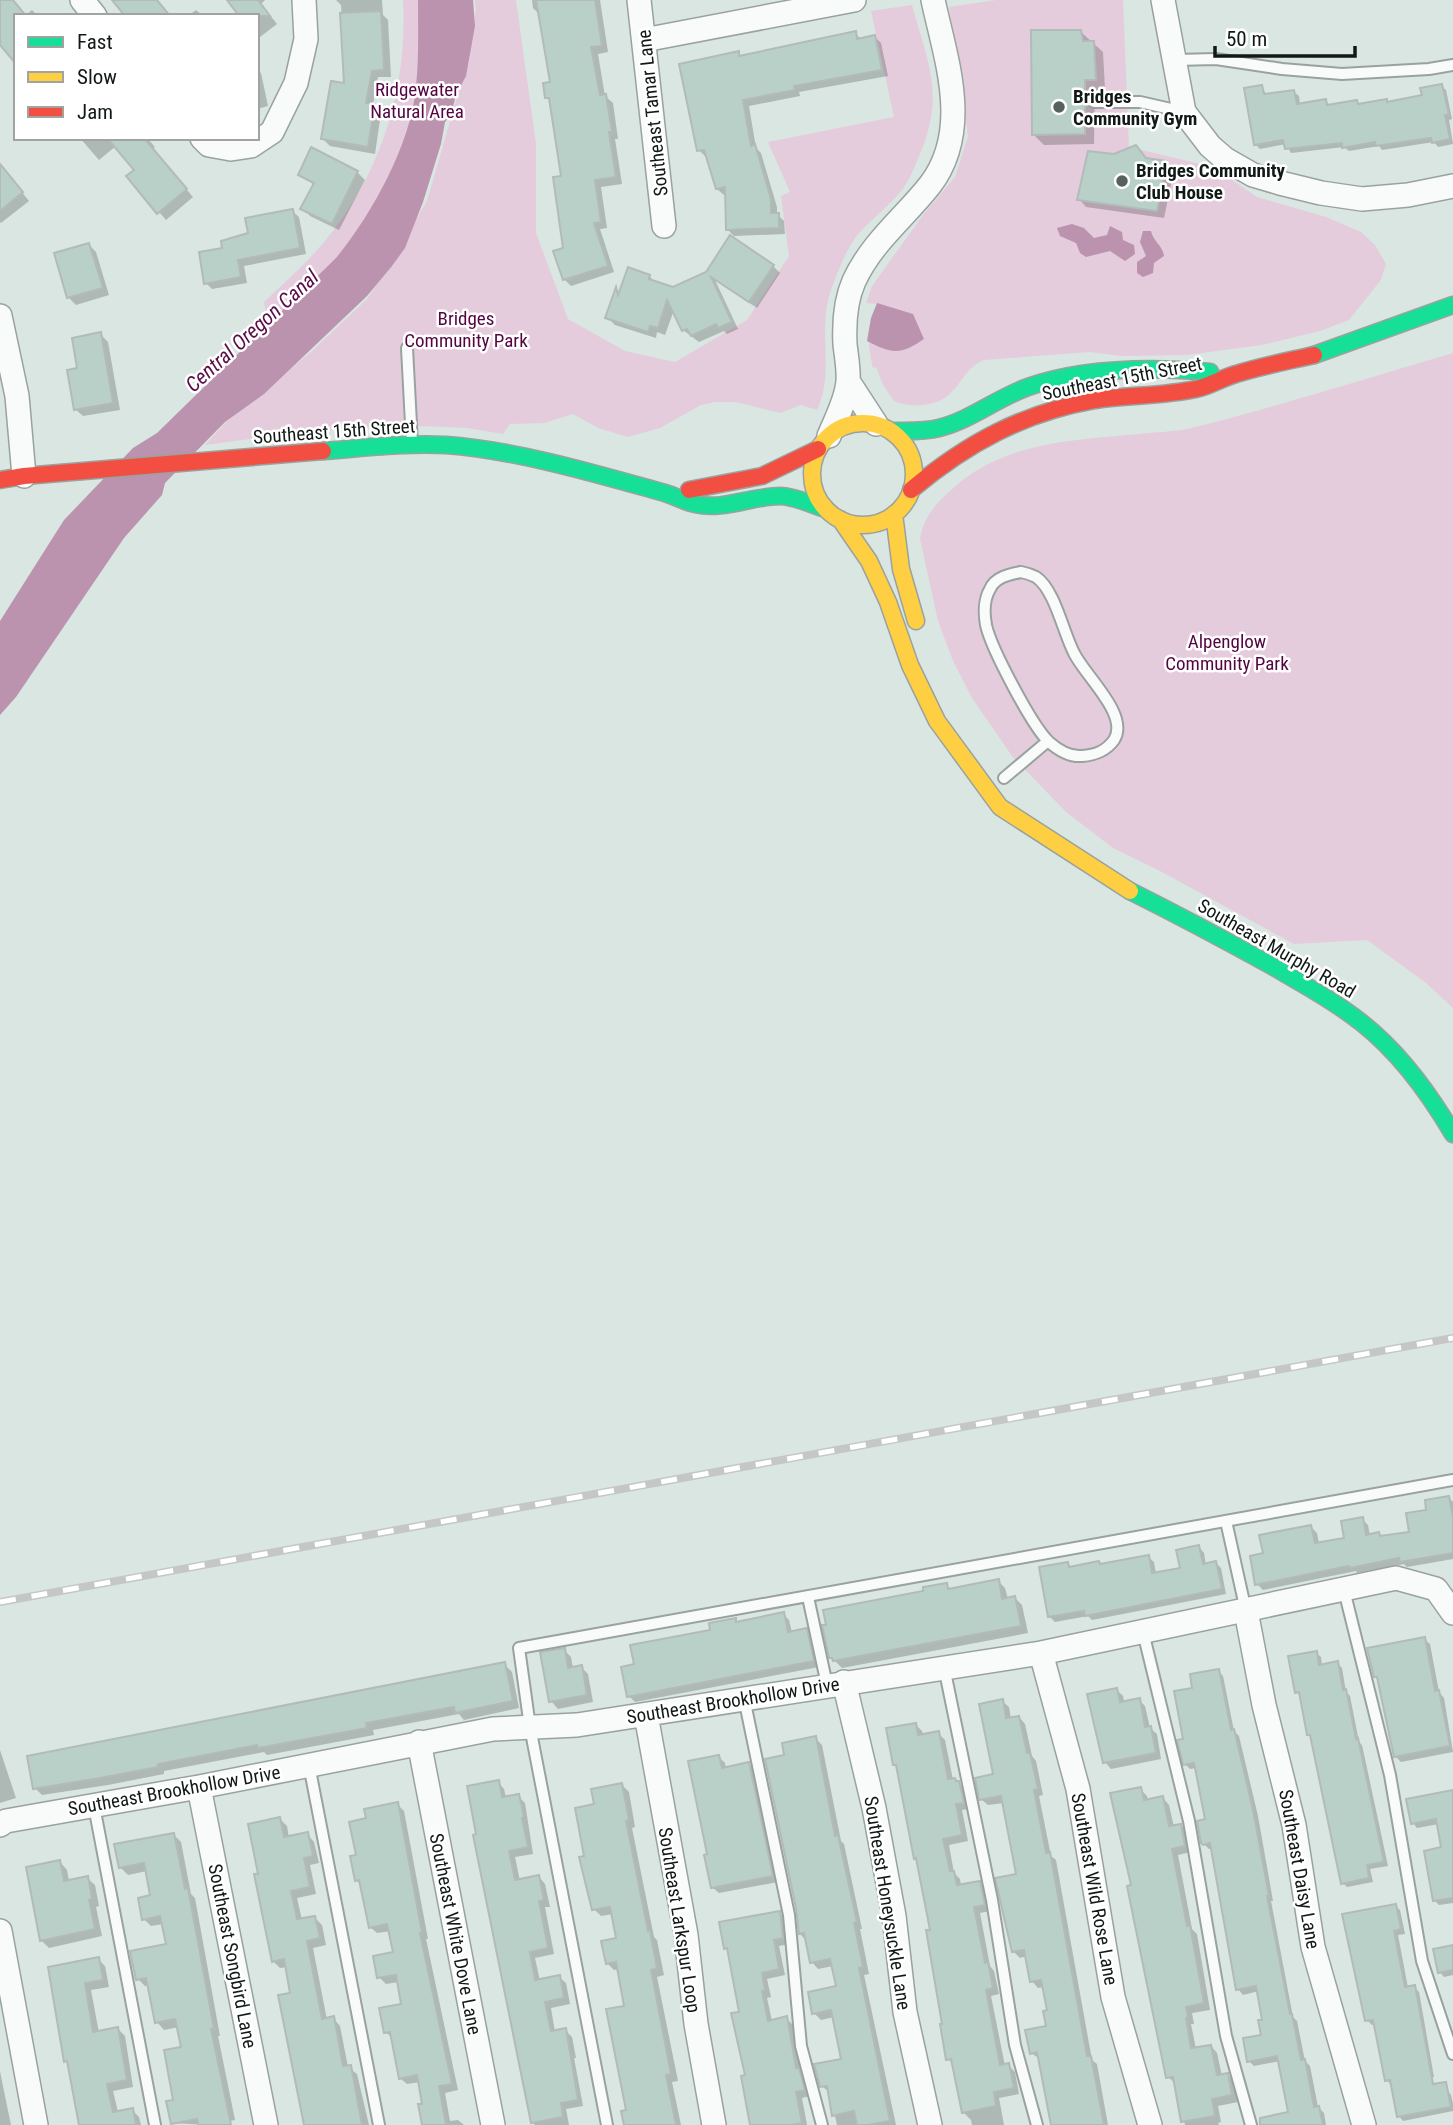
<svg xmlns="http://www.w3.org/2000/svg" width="1453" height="2125" font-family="'Roboto Condensed',sans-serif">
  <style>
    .green { fill: #e4ccdc }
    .water { fill: #bb93ae }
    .shadow { fill: #0003 }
    .building { fill: #b9d0c9; stroke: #b2bbb8; stroke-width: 2 }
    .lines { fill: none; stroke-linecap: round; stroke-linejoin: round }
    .lane-casing { stroke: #9aa29f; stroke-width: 14 }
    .street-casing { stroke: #9aa29f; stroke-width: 26 }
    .fast-casing { stroke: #9aa29f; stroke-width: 19 }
    .slow-casing { stroke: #9aa29f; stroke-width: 19 }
    .jam-casing { stroke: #9aa29f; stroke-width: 19 }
    .lane { stroke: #f9fbfb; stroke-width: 10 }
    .street { stroke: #f9fbfb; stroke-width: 23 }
    .fast { stroke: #16e098; stroke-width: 16 }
    .slow { stroke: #ffcf43; stroke-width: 16 }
    .jam { stroke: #f24e42; stroke-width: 16 }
    .rail-casing { stroke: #c5c7c7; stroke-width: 8 }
    .rail { stroke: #fff; stroke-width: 5; stroke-dasharray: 16; stroke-linecap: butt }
    .poi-dot { fill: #57615d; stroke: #fff; stroke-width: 2.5 }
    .labels { text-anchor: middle; stroke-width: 5; stroke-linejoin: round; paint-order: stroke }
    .park-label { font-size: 19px; fill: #540440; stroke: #fff }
    .poi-label { font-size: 19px; font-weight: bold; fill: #111916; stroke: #fff; text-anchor: start }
    .street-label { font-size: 19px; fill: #111916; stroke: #fff }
    .water-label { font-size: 21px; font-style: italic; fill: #5a0c46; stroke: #fff }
  </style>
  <rect width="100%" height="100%" fill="#dae6e2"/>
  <path class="green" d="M 403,0 L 446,0 L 428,143 L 274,352 L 264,302 C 284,283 306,264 324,242 C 381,175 408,87 403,0 Z
    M 475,0 L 516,0 L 536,144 L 536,233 L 568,319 L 625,351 L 675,362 L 747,320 L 789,256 L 781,196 L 790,192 L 768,142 L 894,117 L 871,11 L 912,5 C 928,63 945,94 920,154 C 913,170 909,183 897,196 C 885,209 871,220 859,233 C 846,249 838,271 831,290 C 817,329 835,373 817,410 L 801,405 L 780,413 L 736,402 L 715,402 L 701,405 L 660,428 L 628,437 L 598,428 L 573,414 L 544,423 L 510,424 L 503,434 L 467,428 L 396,425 L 287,434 L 205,445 L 226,422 L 312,351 L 367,299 L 386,270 L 427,201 L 460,87 L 471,41 L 476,9 Z
    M 996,0 L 1123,0 L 1129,147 L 1213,167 L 1257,197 L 1326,217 L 1361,232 L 1375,245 L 1386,264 L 1381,280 L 1349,320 L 1320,331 L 1262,345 L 1187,355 L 1121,356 L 1090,352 L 984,360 C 956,372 961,402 922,405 C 912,406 903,405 894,401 L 883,385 L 876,367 L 873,368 C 867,342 867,329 877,304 L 866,303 L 872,286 L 923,215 L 955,177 L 968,136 L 949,7 Z
    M 1453,353 L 1453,1008 L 1426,983 L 1367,940 L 1294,944 L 1160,871 L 1113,848 L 1066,812 L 1012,756 L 972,698 L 953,661 L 938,621 L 920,539 C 923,519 935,504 950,491 C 1001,442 1073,440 1139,434 C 1155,432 1172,432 1187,429 C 1276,407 1365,379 1453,353 Z"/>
  <path class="water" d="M 418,0 L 473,0 L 475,26 L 466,76 L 456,95 L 451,115 L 445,122 L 441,144 L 423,202 L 405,248 L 392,266 L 367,296 L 264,394 L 225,422 L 165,483 L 162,495 L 124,538 L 16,697 L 0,715 L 0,621 L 64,520 L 133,448 L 157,433 L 336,258 C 372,214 411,144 416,87 C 419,58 418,29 418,0 Z
    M 1072,224 L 1084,228 L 1094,238 L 1107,235 L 1110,226 L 1122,232 L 1123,240 L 1134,245 L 1135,254 L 1125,261 L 1110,251 L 1086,257 L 1080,253 L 1076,243 L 1060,236 L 1057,228 Z
    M 1143,231 L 1151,231 C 1153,241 1163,246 1164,256 L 1154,263 L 1153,273 L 1143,277 L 1137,273 L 1137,262 L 1146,256 L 1140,242 Z
    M 877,303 L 913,314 L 924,339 C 901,355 892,354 867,341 L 871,318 Z"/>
  <path class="shadow" d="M 0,0 L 12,0 L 25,16 L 32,10 L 38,16 L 16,16 L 0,42 Z
    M 229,0 L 265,0 L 261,4 L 277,24 L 260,37 L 257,35 L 257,16 Z
    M 336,0 L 382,0 L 383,15 L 388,20 L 391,77 L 378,77 L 373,105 L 381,113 L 375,154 L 330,146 L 323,139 L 346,85 L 341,5 Z
    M 532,0 L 600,0 L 608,52 L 598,54 L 605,96 L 613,103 L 618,139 L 615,139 L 622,184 L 601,187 L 607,228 L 600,229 L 614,272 L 571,286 L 564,279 L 564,178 L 552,102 L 547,98 L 552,83 L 540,15 L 533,8 Z
    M 196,10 L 203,16 L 188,16 Z
    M 1081,32 L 1103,52 L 1105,89 L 1095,90 L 1094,144 L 1044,145 L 1034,135 Z
    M 855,33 L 862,40 L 875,37 L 881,43 L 888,76 L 799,92 L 800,96 L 749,106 L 756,148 L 761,153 L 777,207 L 777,214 L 784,221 L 785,234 L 734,236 L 728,230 L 727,194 L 724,195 L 717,189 L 708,156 L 705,156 L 699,150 L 738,53 L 742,57 Z
    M 257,70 L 261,73 L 268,106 L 257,109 Z
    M 1441,86 L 1446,90 L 1452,119 L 1449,120 L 1453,144 L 1438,147 L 1434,142 L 1382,150 L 1379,146 L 1349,151 L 1344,147 L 1291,153 L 1286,144 L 1260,149 L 1255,144 L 1262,87 L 1267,96 L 1294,92 L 1299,96 L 1300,105 L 1325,101 L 1331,106 L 1357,102 L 1360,105 L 1386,101 L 1389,103 L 1424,96 Z
    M 80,138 L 147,138 L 155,147 L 152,149 L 193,197 L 166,220 L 128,176 L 136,170 L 116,146 L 99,160 Z
    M 312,150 L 357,172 L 365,180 L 339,230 L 310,216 L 303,208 L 314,185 L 300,174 Z
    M 1114,156 L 1166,163 L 1174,170 L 1164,218 L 1086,207 L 1079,199 Z
    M 0,165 L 29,201 L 1,223 L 0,222 Z
    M 292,211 L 299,217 L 306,254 L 244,266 L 247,283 L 212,289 L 206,283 L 224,249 Z
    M 89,245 L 96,252 L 109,295 L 76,305 L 68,297 Z
    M 773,266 L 780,273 L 757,308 L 715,280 L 738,329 L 727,334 L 724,331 L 699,342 L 683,330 L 674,310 L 665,335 L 657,332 L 656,338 L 615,325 L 607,317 L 616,290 L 620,294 L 649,276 L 656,283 L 673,289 L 707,273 Z
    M 100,334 L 108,342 L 120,410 L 83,416 L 75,409 L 79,369 Z
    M 1449,1498 L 1453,1502 L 1453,1559 L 1407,1567 L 1404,1564 L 1357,1573 L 1356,1571 L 1263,1590 L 1257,1584 L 1265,1555 L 1311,1527 L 1317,1533 L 1319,1544 L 1346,1539 L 1362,1519 L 1368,1525 L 1370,1536 L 1379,1534 L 1382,1538 L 1411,1533 L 1429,1511 Z
    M 1199,1547 L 1204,1553 L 1206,1565 L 1216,1563 L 1221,1568 L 1226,1594 L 1092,1620 L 1088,1616 L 1055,1622 L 1050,1617 L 1068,1564 L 1072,1568 L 1101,1566 L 1148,1557 L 1154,1562 L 1156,1574 L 1182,1569 Z
    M 998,1581 L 1005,1588 L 1008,1599 L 1015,1598 L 1022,1605 L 1028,1633 L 842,1668 L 831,1657 L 926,1592 L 946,1585 L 952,1590 Z
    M 783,1614 L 789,1620 L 792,1633 L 806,1630 L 812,1636 L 819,1667 L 635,1702 L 629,1696 L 636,1666 L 735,1620 L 738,1623 Z
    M 1424,1639 L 1430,1644 L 1439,1692 L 1444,1698 L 1453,1752 L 1401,1762 L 1395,1756 L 1380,1681 L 1375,1677 Z
    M 564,1650 L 571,1657 L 573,1668 L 581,1667 L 588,1674 L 593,1702 L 558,1709 L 551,1701 Z
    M 1316,1653 L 1321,1657 L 1322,1666 L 1337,1663 L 1342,1668 L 1346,1692 L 1350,1696 L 1359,1742 L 1362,1745 L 1388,1866 L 1370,1869 L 1373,1882 L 1347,1887 L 1343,1883 L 1312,1738 L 1309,1735 L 1301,1696 L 1297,1692 Z
    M 504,1664 L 512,1672 L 519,1708 L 464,1720 L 459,1714 L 373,1730 L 374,1735 L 267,1755 L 264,1752 L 164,1771 L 164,1774 L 108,1785 L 42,1795 L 35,1788 Z
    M 1218,1671 L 1223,1676 L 1234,1731 L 1239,1736 L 1258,1816 L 1273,1901 L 1271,1901 L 1293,2017 L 1297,2021 L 1305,2061 L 1310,2066 L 1318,2107 L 1324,2113 L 1326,2125 L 1285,2125 L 1290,2114 L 1280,2061 L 1254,2066 L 1249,2061 L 1263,2036 L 1264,2021 L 1259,1991 L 1243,1995 L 1238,1989 L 1213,1848 L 1209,1849 L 1204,1844 L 1207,1821 L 1197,1768 L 1190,1769 L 1185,1764 L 1185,1740 L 1195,1689 Z
    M 1117,1690 L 1123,1696 L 1124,1702 L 1139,1700 L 1145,1706 L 1150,1728 L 1157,1734 L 1161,1759 L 1111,1769 L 1105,1762 Z
    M 1002,1701 L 1009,1707 L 1011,1719 L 1019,1717 L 1025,1724 L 1032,1756 L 1036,1761 L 1043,1795 L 1039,1796 L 1051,1856 L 1056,1860 L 1092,2060 L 1097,2064 L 1108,2125 L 1053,2125 L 1040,2059 L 1031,2053 L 1048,2027 L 1049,2012 L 1045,1987 L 1038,1988 L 1032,1981 L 1027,1956 L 1020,1958 L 1013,1951 L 1018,1875 L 1004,1803 L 988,1805 L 981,1799 L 995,1776 Z
    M 915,1724 L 922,1731 L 923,1736 L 938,1733 L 945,1740 L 953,1780 L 965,1789 L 969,1809 L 962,1810 L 968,1841 L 949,1845 L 954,1873 L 960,1879 L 961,1886 L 979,1883 L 986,1889 L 990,1911 L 980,1913 L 990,1966 L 994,1971 L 999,1994 L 991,1996 L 1005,2066 L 1008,2065 L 1015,2072 L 1019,2094 L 999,2098 L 1004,2125 L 972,2125 L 971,2120 L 963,2112 L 954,2065 L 948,2059 L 932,1931 L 899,1769 L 894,1765 Z
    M 815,1738 L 822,1745 L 841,1841 L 844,1844 L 862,1929 L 860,1929 L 869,1974 L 864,1975 L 896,2125 L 837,2125 L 830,2093 L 822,2086 L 843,2061 L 834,2017 L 821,2020 L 814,2013 L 838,1988 L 833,1966 L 818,1969 L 812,1962 L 807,1941 L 800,1934 L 786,1757 Z
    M 0,1750 L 16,1798 L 0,1803 Z
    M 719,1757 L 725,1763 L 726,1769 L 749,1764 L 755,1771 L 778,1882 L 719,1893 L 712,1887 L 709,1855 Z
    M 498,1782 L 504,1789 L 506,1798 L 518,1796 L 525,1803 L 533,1854 L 515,1857 L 520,1881 L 539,1877 L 545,1884 L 550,1907 L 545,1907 L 554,1954 L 535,1958 L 540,1981 L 559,1977 L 566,1983 L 570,2004 L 551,2008 L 555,2032 L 565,2030 L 572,2037 L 576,2058 L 574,2058 L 583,2106 L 566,2109 L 569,2125 L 535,2125 L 532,2122 Z
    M 622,1785 L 629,1792 L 635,1827 L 632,1828 L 654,1937 L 657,1940 L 664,1975 L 657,1977 L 678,2081 L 672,2082 L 681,2125 L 626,2125 L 628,2112 L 626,2007 L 619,1969 L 614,1970 L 607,1963 L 618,1939 L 614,1914 L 601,1916 L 594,1909 L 586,1858 L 596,1805 Z
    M 1140,1789 L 1147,1796 L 1148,1801 L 1163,1798 L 1169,1805 L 1174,1827 L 1181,1826 L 1188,1832 L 1191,1852 L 1178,1855 L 1192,1929 L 1197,1934 L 1210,2010 L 1192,2013 L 1194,2024 L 1191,2024 L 1196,2049 L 1211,2046 L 1217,2053 L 1222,2076 L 1228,2075 L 1234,2081 L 1238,2102 L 1218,2106 L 1221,2122 L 1218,2123 L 1219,2125 L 1185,2125 L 1176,2084 L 1168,2077 L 1133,1886 Z
    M 1453,1792 L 1453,1903 L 1439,1905 L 1435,1901 L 1444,1849 L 1439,1824 L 1417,1828 L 1413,1823 Z
    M 397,1804 L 404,1811 L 428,1939 L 426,1939 L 458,2090 L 445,2093 L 450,2121 L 458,2120 L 464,2125 L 424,2125 L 424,2105 L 420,2082 L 407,2084 L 400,2078 L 393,2039 L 386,2032 L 404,2005 L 399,1982 L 386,1984 L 379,1977 L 395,1954 L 391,1931 L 377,1933 L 370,1927 L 362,1886 L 356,1880 L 358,1856 L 368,1820 Z
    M 280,1819 L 287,1826 L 289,1838 L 307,1834 L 314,1842 L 319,1863 L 310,1865 L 316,1894 L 297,1898 L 302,1920 L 315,1918 L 322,1925 L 326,1945 L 313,1948 L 327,2020 L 333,2018 L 340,2026 L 348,2067 L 357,2074 L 369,2125 L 307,2125 L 292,1994 L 287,1967 L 280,1968 L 273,1961 L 260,1875 Z
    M 173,1834 L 181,1842 L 191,1894 L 195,1898 L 220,2036 L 218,2036 L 235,2120 L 208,2125 L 172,2123 L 183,2048 L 179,2027 L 164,2030 L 157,2022 L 149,1985 L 145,1986 L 138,1979 L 168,1946 L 163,1924 L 151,1926 L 144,1919 L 152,1897 L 147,1871 L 128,1875 L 121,1868 Z
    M 60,1862 L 67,1870 L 69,1881 L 87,1878 L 95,1885 L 99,1906 L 96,1907 L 102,1936 L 49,1948 L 42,1941 Z
    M 1395,1906 L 1400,1910 L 1405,1934 L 1398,1935 L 1408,1988 L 1414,1987 L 1419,1992 L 1434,2077 L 1419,2082 L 1447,2090 L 1451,2095 L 1453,2104 L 1453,2111 L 1403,2121 L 1399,2116 L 1391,2085 L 1387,2080 L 1376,2024 L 1372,2025 L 1367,2020 Z
    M 779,1912 L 786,1919 L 789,1944 L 779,1946 L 785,1975 L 767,1979 L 771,1997 L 767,1998 L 772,2021 L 786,2018 L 793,2025 L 801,2073 L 804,2076 L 810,2096 L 802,2098 L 807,2125 L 752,2125 L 742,2013 L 730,1951 L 726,1948 Z
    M 1453,1947 L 1453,1975 L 1444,1977 L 1440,1972 Z
    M 98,1959 L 105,1966 L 109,1987 L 91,1990 L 99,2033 L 118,2029 L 125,2036 L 133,2087 L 113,2091 L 118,2112 L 132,2110 L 139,2117 L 141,2125 L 81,2125 L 58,2020 Z
    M 0,2071 L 4,2091 L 11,2125 L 0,2125 Z"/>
  <path class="building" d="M 0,0 L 13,0 L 26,16 L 16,16 L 16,64 L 0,45 Z
    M 112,0 L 157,0 L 170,16 L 125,16 Z
    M 227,0 L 258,0 L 270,16 L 239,16 Z
    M 536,0 L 595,0 L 602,46 L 591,47 L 600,95 L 606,94 L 612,132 L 609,132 L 616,177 L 595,180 L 601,222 L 594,223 L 608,266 L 563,280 L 553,251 L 563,248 L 553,177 L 561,176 L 549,98 L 545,98 L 543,83 L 550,82 Z
    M 381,11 L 384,70 L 372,71 L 366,103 L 375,104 L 368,147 L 321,139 L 331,81 L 344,83 L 340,13 Z
    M 1031,30 L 1081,30 L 1083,41 L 1094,41 L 1096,80 L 1085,80 L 1085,134 L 1032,135 Z
    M 856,31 L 857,39 L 875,35 L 882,70 L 794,86 L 795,90 L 743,100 L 751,146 L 755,144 L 771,199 L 771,213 L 779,213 L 779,228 L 726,230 L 725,187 L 716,189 L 704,150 L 697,151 L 679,64 L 739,51 L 739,56 Z
    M 1442,84 L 1449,115 L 1445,115 L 1450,139 L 1432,143 L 1431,138 L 1376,146 L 1375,142 L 1342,148 L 1342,143 L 1285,149 L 1283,140 L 1254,145 L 1244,88 L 1262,85 L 1264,94 L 1294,90 L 1297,104 L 1326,99 L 1327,105 L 1357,100 L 1358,104 L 1387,99 L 1387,102 L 1422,95 L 1420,88 Z
    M 107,138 L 144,138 L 187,189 L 157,214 L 126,176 L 134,170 Z
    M 1136,145 L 1146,158 L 1167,161 L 1157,211 L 1077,200 L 1088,151 L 1114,154 Z
    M 311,147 L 358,171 L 332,224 L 300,209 L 314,183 L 298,175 Z
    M 0,164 L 23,192 L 0,211 Z
    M 293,209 L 300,248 L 238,260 L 241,277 L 204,284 L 199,252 L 222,248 L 221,241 L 248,233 L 245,218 Z
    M 730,235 L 774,265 L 749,302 L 711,277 L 732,322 L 718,328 L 716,324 L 691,336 L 687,329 L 682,331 L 667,300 L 658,328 L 650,326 L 648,332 L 605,318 L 616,287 L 618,295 L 628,267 L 650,275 L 649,279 L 673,287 L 706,272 Z
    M 89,243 L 103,288 L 67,298 L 54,253 Z
    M 101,332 L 113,403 L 74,410 L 67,370 L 77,368 L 72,338 Z
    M 1449,1496 L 1453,1518 L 1453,1553 L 1400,1562 L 1399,1558 L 1350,1568 L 1349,1566 L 1255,1585 L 1250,1556 L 1263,1553 L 1259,1535 L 1311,1525 L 1315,1543 L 1344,1538 L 1341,1521 L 1363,1517 L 1366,1535 L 1379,1532 L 1380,1536 L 1409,1532 L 1406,1513 L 1426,1510 L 1425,1500 Z
    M 1199,1545 L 1203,1564 L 1216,1561 L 1222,1589 L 1085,1616 L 1084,1611 L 1048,1617 L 1039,1567 L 1068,1562 L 1069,1567 L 1099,1561 L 1100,1564 L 1149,1555 L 1152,1573 L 1180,1568 L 1176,1550 Z
    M 999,1579 L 1002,1599 L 1015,1596 L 1021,1626 L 833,1661 L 832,1658 L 829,1658 L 822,1625 L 826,1625 L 823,1610 L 923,1591 L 923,1587 L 947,1583 L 948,1589 Z
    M 784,1612 L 788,1632 L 807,1628 L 814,1661 L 627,1697 L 621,1667 L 634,1664 L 630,1645 L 710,1630 L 709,1623 L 736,1618 L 736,1622 Z
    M 1425,1637 L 1435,1691 L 1439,1690 L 1450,1746 L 1394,1757 L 1377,1677 L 1374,1677 L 1367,1648 Z
    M 565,1648 L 568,1668 L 582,1665 L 587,1695 L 549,1702 L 540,1652 Z
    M 1317,1651 L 1319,1665 L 1338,1661 L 1343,1690 L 1346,1689 L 1356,1739 L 1358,1738 L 1384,1862 L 1367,1865 L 1369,1878 L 1341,1884 L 1310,1735 L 1307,1735 L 1299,1692 L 1295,1693 L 1288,1656 Z
    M 505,1662 L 513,1701 L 455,1713 L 454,1707 L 366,1723 L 367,1728 L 258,1748 L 257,1745 L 158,1764 L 158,1767 L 100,1778 L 33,1789 L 27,1756 Z
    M 1219,1669 L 1231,1730 L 1234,1729 L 1253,1810 L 1269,1896 L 1267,1896 L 1290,2014 L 1292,2014 L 1301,2060 L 1305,2059 L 1314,2107 L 1319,2106 L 1323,2125 L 1260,2125 L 1260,2118 L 1288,2112 L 1277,2056 L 1247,2062 L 1243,2038 L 1261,2035 L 1258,2020 L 1262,2020 L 1256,1986 L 1236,1990 L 1210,1843 L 1203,1845 L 1201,1843 L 1197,1821 L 1205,1819 L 1194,1763 L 1183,1765 L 1177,1740 L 1183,1739 L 1174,1691 L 1192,1688 L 1190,1674 Z
    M 1117,1688 L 1120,1702 L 1140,1698 L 1145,1727 L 1151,1726 L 1156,1753 L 1103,1763 L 1087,1694 Z
    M 1003,1699 L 1006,1718 L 1019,1716 L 1027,1753 L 1030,1753 L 1038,1789 L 1034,1790 L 1046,1853 L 1050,1852 L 1087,2056 L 1091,2056 L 1104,2125 L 1051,2125 L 1037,2052 L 1030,2054 L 1025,2030 L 1046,2026 L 1043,2011 L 1047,2010 L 1041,1980 L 1030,1982 L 1024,1950 L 1012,1952 L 995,1878 L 1016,1874 L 1001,1796 L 979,1800 L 975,1778 L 993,1774 L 979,1704 Z
    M 916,1723 L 918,1735 L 939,1731 L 948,1779 L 955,1778 L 956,1781 L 959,1781 L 964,1803 L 956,1804 L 962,1835 L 943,1839 L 950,1871 L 954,1871 L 957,1885 L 980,1881 L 985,1905 L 974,1907 L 985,1963 L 988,1962 L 993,1988 L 986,1990 L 1000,2065 L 1009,2063 L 1014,2088 L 994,2092 L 996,2106 L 962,2113 L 951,2059 L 946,2060 L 940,2024 L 942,2024 L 926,1930 L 930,1930 L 916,1858 L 914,1859 L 896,1765 L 893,1765 L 886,1728 Z
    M 816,1736 L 835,1836 L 838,1835 L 857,1922 L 854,1923 L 863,1967 L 859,1968 L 890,2121 L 867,2125 L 857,2125 L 854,2111 L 832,2116 L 827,2086 L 820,2087 L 814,2064 L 841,2059 L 831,2010 L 812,2014 L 808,1992 L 836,1986 L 830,1959 L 810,1963 L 804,1933 L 799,1934 L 796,1908 L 765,1759 L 784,1755 L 782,1743 Z
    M 719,1755 L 722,1768 L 749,1762 L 773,1876 L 711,1888 L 704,1855 L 707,1854 L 688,1761 Z
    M 499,1780 L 502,1797 L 519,1794 L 524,1817 L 522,1818 L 528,1847 L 509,1851 L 515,1880 L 539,1875 L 544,1900 L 539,1901 L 548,1948 L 530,1952 L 535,1980 L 560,1975 L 564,1998 L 545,2002 L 551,2031 L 566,2028 L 578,2100 L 561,2103 L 563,2117 L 531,2123 L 473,1835 L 476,1834 L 467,1786 Z
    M 622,1783 L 629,1820 L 626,1821 L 648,1931 L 650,1931 L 657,1968 L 651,1970 L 671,2074 L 666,2075 L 676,2125 L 624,2125 L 621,2111 L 626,2110 L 606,2009 L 624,2006 L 616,1962 L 606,1964 L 601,1941 L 616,1938 L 610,1907 L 592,1910 L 579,1857 L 584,1856 L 575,1808 L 594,1804 L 591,1789 Z
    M 1141,1787 L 1144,1800 L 1163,1796 L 1169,1826 L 1181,1824 L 1185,1846 L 1172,1849 L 1187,1926 L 1190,1925 L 1204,2003 L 1186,2007 L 1188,2017 L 1186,2018 L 1191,2048 L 1211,2045 L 1217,2075 L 1228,2073 L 1232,2095 L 1212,2099 L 1215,2116 L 1181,2122 L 1173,2077 L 1166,2078 L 1127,1886 L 1131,1885 L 1110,1793 Z
    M 1453,1790 L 1453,1898 L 1433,1901 L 1424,1851 L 1441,1847 L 1436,1819 L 1411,1824 L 1406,1799 Z
    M 398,1802 L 422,1933 L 420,1933 L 452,2084 L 439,2086 L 446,2125 L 422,2125 L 418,2104 L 422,2104 L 417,2075 L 399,2079 L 390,2032 L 384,2033 L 379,2008 L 401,2004 L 396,1975 L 377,1978 L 373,1956 L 393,1952 L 387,1924 L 369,1928 L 359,1880 L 355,1881 L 350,1856 L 356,1855 L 349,1822 L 366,1818 L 364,1809 Z
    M 280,1817 L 284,1837 L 308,1832 L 313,1856 L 304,1858 L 310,1887 L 291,1891 L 297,1919 L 315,1916 L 320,1938 L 307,1941 L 322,2019 L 334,2016 L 343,2066 L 351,2065 L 362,2125 L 304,2125 L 278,1995 L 290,1993 L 284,1959 L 272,1962 L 254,1874 L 258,1874 L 248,1824 Z
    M 174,1833 L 185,1889 L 188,1888 L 214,2029 L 211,2029 L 231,2125 L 198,2125 L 197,2119 L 171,2124 L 166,2101 L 173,2100 L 164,2050 L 181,2047 L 175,2019 L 155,2023 L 146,1978 L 136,1980 L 130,1951 L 166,1944 L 160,1916 L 142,1920 L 138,1898 L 150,1895 L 144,1863 L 119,1868 L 114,1844 Z
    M 60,1860 L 64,1881 L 88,1876 L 92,1899 L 89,1900 L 95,1929 L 40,1941 L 26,1867 Z
    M 1396,1904 L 1401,1929 L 1394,1931 L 1405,1987 L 1415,1985 L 1433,2084 L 1446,2082 L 1451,2107 L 1397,2117 L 1390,2080 L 1385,2081 L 1373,2020 L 1365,2021 L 1342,1914 Z
    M 780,1911 L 783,1938 L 774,1940 L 779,1969 L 762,1973 L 765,1991 L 762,1991 L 768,2021 L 787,2016 L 796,2068 L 799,2068 L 805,2090 L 796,2092 L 802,2123 L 790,2125 L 750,2125 L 741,2076 L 745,2075 L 731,2013 L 739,2012 L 727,1948 L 724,1949 L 719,1922 Z
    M 1453,1945 L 1453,1970 L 1438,1973 L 1433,1949 Z
    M 99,1957 L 103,1980 L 85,1983 L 93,2032 L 118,2027 L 127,2080 L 107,2084 L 113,2112 L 133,2108 L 136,2125 L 79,2125 L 67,2061 L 64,2062 L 48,1967 Z"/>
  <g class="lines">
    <defs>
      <path id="lane" d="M 1175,60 L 1216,59 L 1282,69 L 1342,74 L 1429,69 L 1453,65
        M 1094,102 L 1140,102 L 1184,112
        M 407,348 L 412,443
        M 1021,572 C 1026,573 1032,575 1036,577 C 1055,590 1063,632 1074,653 C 1085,676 1130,715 1114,740 C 1106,751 1096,755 1082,756 C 1070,757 1058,750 1049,742 C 1032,726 991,648 986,625 C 984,614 984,599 990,589 C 995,577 1010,574 1021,572 Z
        M 1004,778 L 1048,741
        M 1226,1521 L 1246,1611
        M 1344,1590 L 1390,1775 L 1422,1961 L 1453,2054
        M 808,1597 L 827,1685
        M 1143,1632 L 1189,1821 L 1226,2036 L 1251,2125
        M 944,1667 L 992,1900 L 1015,2045 L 1037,2125
        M 744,1698 L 789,1915 L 801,2046 L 822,2125
        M 309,1765 L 379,2125
        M 94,1806 L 155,2125
        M 607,2125 L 530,1727 L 519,1648 L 1453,1480"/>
      <path id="street" d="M 82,0 L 95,16
        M 639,0 L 664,226
        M 1163,0 L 1184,112 L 1210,146 L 1225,159 L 1253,175 L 1280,183 L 1321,193 L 1362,199 L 1408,195 L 1453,186
        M 644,40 L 854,0
        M 202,138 L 209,145 L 231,149 L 251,146 L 272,132 L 296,83 L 306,39 L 304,0
        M 0,316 L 17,396 L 24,476
        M 848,381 L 876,424
        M 829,436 C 836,419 847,399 848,381 C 849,369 846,355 845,344 C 844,324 846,299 854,281 C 872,242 905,217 930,185 C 972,130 946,60 933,0
        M 1246,1611 L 1264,1705 L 1294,1825 L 1313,1947 L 1364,2125
        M 1041,1653 L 1078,1789 L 1113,1997 L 1150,2125
        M 844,1682 L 874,1808 L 894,1916 L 905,2012 L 930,2125
        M 646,1715 L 686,1935 L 696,2024 L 714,2125
        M 419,1742 L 493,2125
        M 199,1787 L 266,2125
        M 0,1825 L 6,1821 L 199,1787 L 493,1729 L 577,1725 L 1041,1653 L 1396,1578 L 1436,1589 L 1453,1613
        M 0,1931 L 36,2125"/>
      <path id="fast" d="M 1314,355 L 1453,305
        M 891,431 C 907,431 924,432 939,428 C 971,420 997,398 1028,387 C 1085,367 1151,367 1210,372
        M 323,451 C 363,448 405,443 446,445 C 516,450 597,474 665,493 C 675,496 685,502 695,504 C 723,511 752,496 780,496 C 795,496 812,505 826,509
        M 1130,891 C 1178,915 1225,940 1272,966 C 1303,984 1334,1001 1362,1023 C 1400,1053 1429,1093 1453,1134"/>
      <path id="slow" d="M812 474a51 51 0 1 1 102 0a51 51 0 1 1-102 0Z
        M 894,514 L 901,569 L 916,621
        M 840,519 L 869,561 L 888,602 L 910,665 L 937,721 L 1000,807 L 1130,891"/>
      <path id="jam" d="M 0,480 L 24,476 L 323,451
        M 689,490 L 762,476 L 818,449
        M 911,490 C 967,443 1023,413 1095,400 C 1128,395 1163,396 1196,389 C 1210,386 1222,378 1236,374 C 1261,366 1288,361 1314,355"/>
    </defs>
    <use href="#lane" class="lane-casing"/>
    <use href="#street" class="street-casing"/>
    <use href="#fast" class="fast-casing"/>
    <use href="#slow" class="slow-casing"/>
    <use href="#jam" class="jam-casing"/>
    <use href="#lane" class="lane"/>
    <use href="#street" class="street"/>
    <use href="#fast" class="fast"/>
    <use href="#slow" class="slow"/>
    <use href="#jam" class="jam"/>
    <defs>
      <path id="rail" d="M 0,1602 L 1453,1338"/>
    </defs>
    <use href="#rail" class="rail-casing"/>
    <use href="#rail" class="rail"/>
  </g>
  <g class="poi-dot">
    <circle cx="1059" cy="107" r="7"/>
    <circle cx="1122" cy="181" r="7"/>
  </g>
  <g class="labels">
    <g class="park-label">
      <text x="417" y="96">Ridgewater<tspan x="417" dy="22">Natural Area</tspan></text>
      <text x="466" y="325">Bridges<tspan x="466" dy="22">Community Park</tspan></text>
      <text x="1227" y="648">Alpenglow<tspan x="1227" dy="22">Community Park</tspan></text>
    </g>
    <g class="poi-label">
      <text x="1073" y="103">Bridges<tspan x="1073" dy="22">Community Gym</tspan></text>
      <text x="1136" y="177">Bridges Community<tspan x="1136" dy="22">Club House</tspan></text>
    </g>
    <g class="street-label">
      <text transform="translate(652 113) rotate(-96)" y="7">Southeast Tamar Lane</text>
      <text transform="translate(1122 378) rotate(-11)" y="7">Southeast 15th Street</text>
      <text transform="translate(334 431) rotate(-4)" y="7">Southeast 15th Street</text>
      <text transform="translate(1277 948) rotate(30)" y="7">Southeast Murphy Road</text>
      <text transform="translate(733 1700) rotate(-9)" y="7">Southeast Brookhollow Drive</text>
      <text transform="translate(174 1790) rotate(-10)" y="7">Southeast Brookhollow Drive</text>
      <text transform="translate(1300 1869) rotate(80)" y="7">Southeast Daisy Lane</text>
      <text transform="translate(1095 1889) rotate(80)" y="7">Southeast Wild Rose Lane</text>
      <text transform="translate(888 1903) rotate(81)" y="7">Southeast Honeysuckle Lane</text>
      <text transform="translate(680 1920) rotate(81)" y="7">Southeast Larkspur Loop</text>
      <text transform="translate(456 1934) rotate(79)" y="7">Southeast White Dove Lane</text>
      <text transform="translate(233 1956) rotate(79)" y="7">Southeast Songbird Lane</text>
    </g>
    <g class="water-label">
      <text transform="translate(252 331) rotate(-42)" y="7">Central Oregon Canal</text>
    </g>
  </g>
  <rect x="14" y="14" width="245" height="126" fill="#ffffff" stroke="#a0a3a2" stroke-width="2"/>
  <rect x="28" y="37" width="35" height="10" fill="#16e098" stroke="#a0a3a2" stroke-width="2"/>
  <text x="77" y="49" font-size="21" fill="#111916">Fast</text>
  <rect x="28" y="72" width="35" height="10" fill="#ffcf43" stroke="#a0a3a2" stroke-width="2"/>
  <text x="77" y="84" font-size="21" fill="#111916">Slow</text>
  <rect x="28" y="107" width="35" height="10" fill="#f24e42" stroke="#a0a3a2" stroke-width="2"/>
  <text x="77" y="119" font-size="21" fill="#111916">Jam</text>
  <path d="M1215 46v10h140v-10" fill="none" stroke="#111916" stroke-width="3.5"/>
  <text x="1226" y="46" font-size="21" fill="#111916" stroke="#ffffff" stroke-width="5" paint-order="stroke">50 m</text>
</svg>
